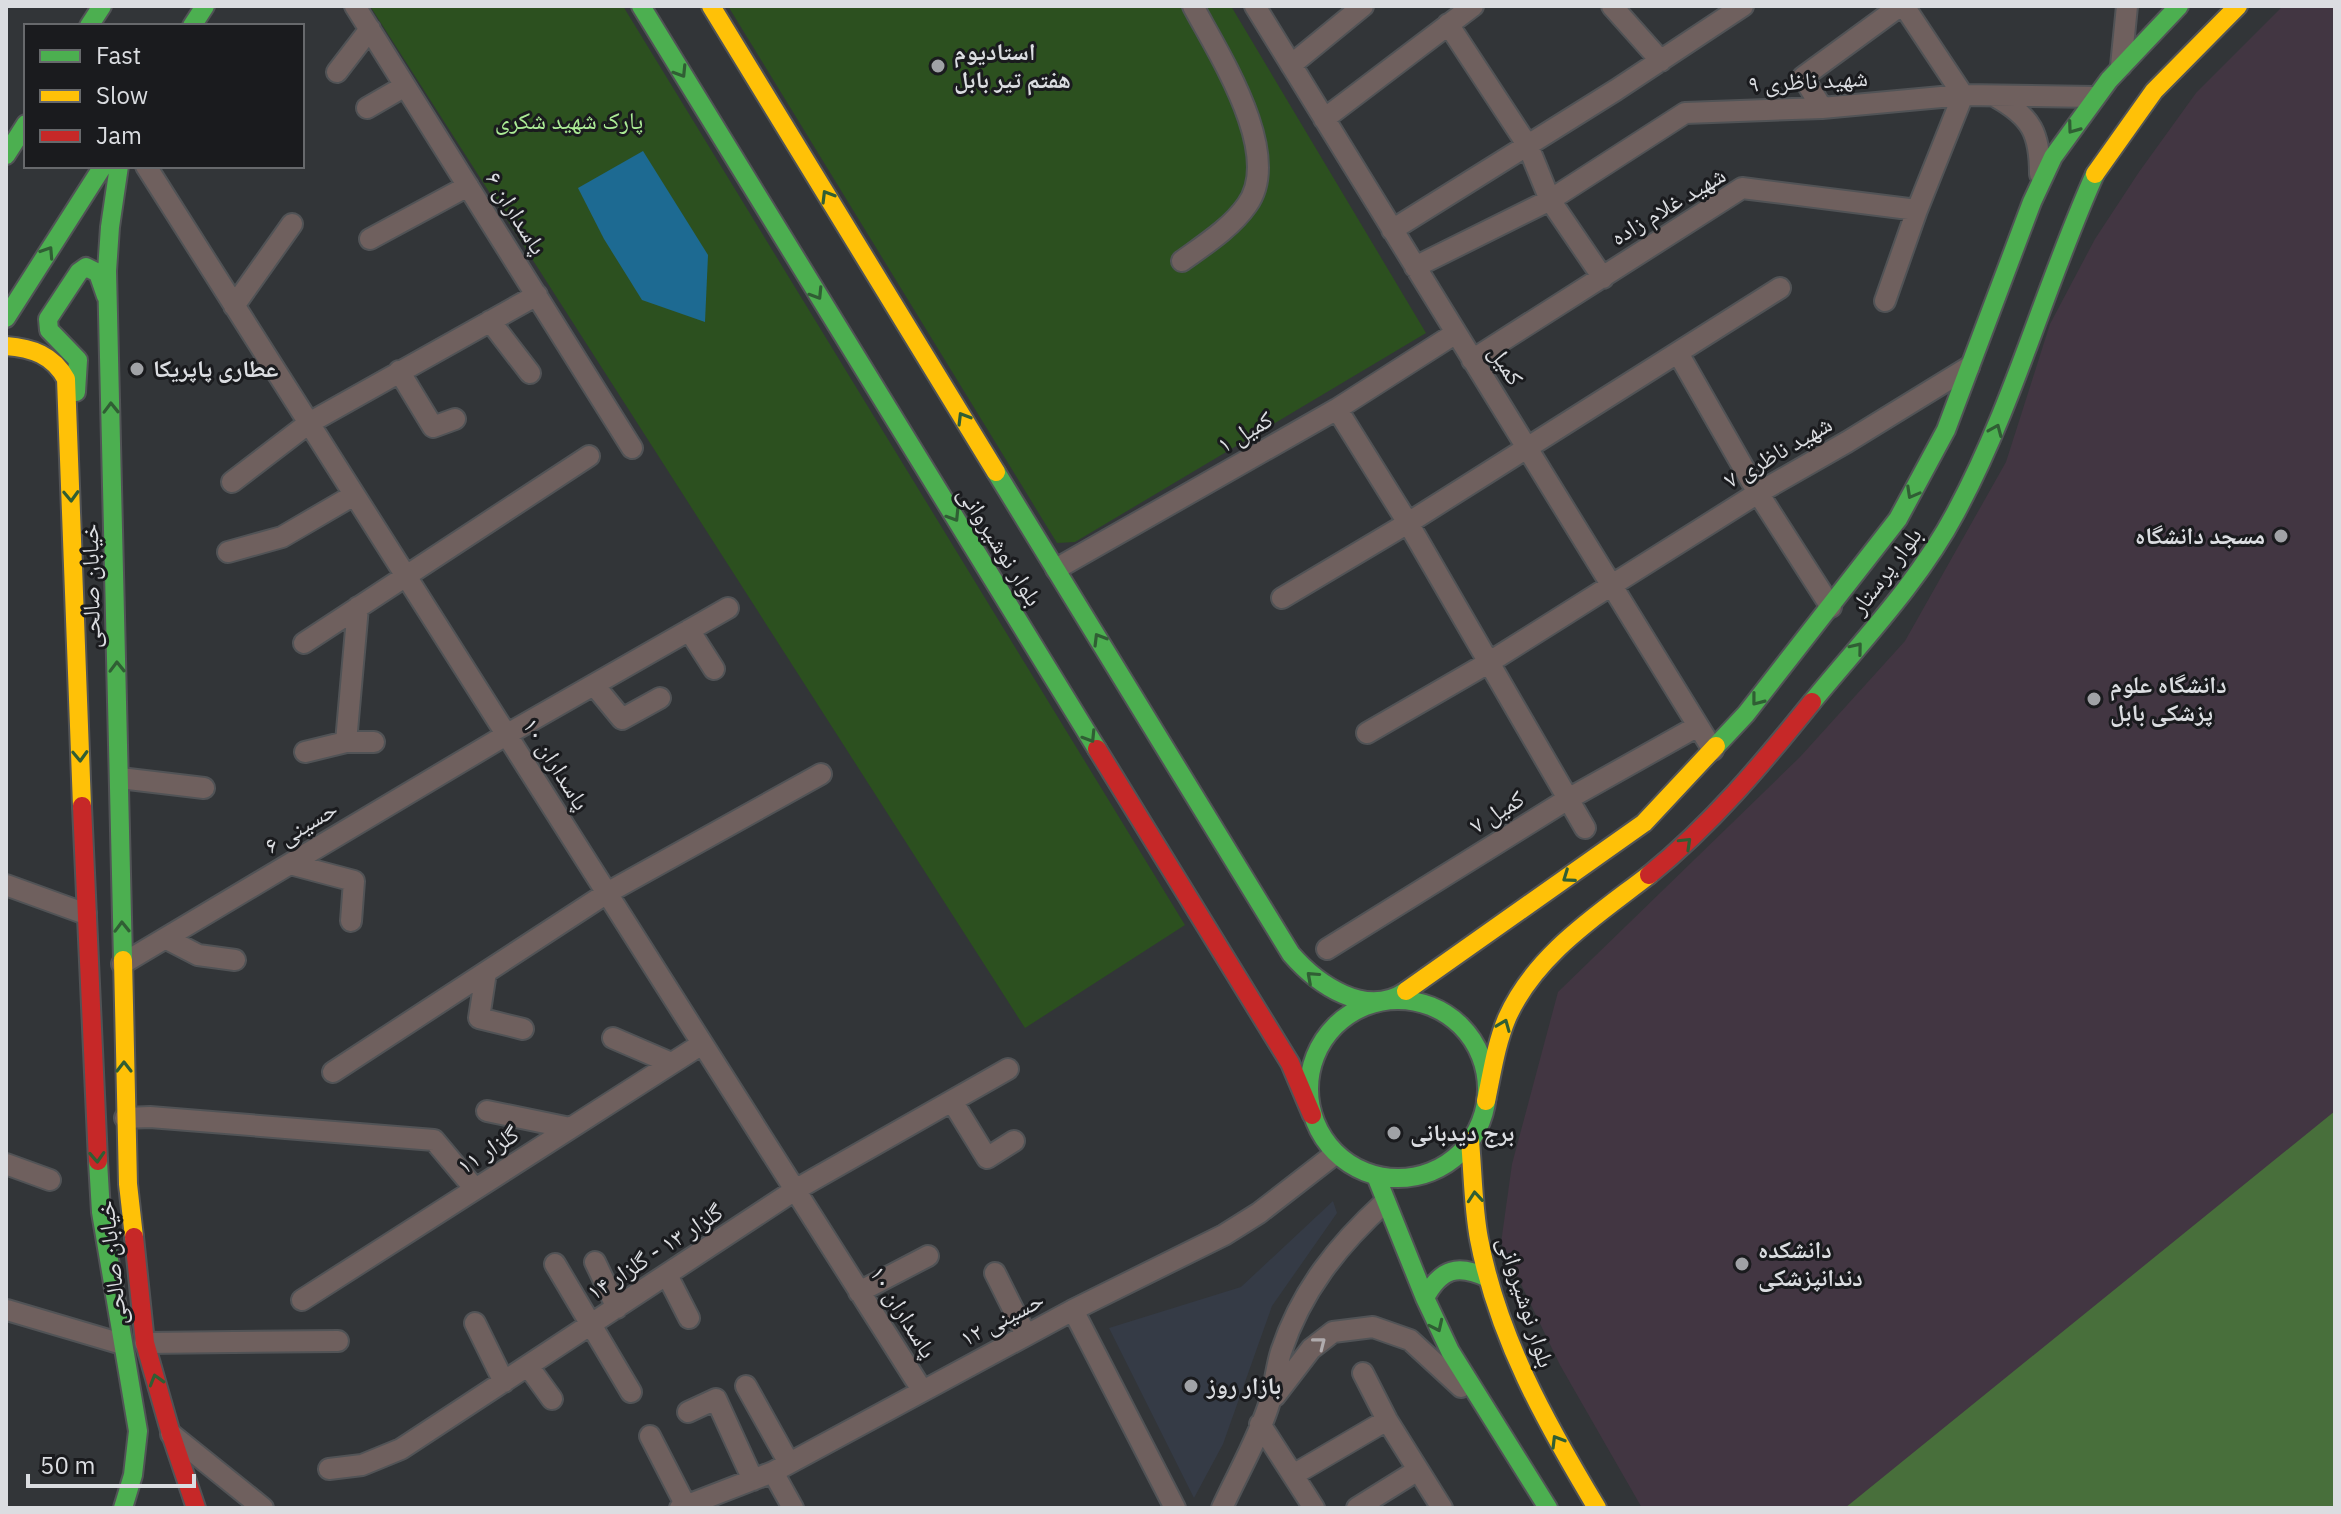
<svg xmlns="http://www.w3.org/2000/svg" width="2341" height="1514" font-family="'IBM Plex Sans','Noto Naskh Arabic',sans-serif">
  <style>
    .built { fill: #353b46 }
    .education { fill: #423642 }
    .green { fill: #2c501f }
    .forest { fill: #486f3b }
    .water { fill: #1d6a92 }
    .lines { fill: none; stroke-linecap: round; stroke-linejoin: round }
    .street-casing { stroke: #515356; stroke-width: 24 }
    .fast-casing { stroke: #515356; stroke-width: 22 }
    .slow-casing { stroke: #515356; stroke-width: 22 }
    .jam-casing { stroke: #515356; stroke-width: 22 }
    .street { stroke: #6f605e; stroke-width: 20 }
    .fast { stroke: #4caf50; stroke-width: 18 }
    .slow { stroke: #ffc107; stroke-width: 18 }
    .jam { stroke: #c62828; stroke-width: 18 }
    .oneway { stroke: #305e34 }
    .oneway2 { stroke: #b0abad }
    .poi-dot { fill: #a0a2a6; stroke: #1a1b1e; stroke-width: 3 }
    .labels { text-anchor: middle; stroke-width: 6; stroke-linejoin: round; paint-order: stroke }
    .poi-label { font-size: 24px; font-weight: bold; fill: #dbdde1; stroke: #1a1b1e; text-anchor: start }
    .street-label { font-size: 24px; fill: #dbdde1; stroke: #1a1b1e }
    .park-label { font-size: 24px; fill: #aced96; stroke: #1a1b1e }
  </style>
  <rect width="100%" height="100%" fill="#323538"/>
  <path class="built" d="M 1333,1201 L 1337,1213 L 1272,1306 L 1223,1444 L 1194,1498 L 1109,1328 L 1241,1287 Z"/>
  <path class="education" d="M 2283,6 L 2335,6 L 2335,1508 L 1642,1508 L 1560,1365 L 1501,1243 L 1512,1164 L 1558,992 L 1800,757 L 1905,641 L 2006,462 L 2050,324 L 2095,239 L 2139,172 L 2196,93 Z"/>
  <path class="green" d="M 370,6 L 623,6 L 1185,925 L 1025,1028 Z
    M 728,6 L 1231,6 L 1426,333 L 1075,542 L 1057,543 Z"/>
  <path class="forest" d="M 2335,1111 L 2335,1508 L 1845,1508 Z"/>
  <path class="water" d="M 643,151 L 708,255 L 705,322 L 642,300 L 604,239 L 578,188 Z"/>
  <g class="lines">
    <defs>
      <path id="street" d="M 355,6 L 632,448
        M 1255,6 L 1713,750
        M 1612,6 L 1661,61
        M 1448,24 L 1528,146 L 1550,200 L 1603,278
        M 1291,65 L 1363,6
        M 2121,66 L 2127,6
        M 337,72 L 370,29
        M 1996,97 C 2032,117 2040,134 2040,174
        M 367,108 L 405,86
        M 1822,108 L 1803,77 L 1900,6
        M 1324,119 L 1473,6
        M 146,166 L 922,1390
        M 1392,230 L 1616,90 L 1743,6
        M 370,239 L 468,186
        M 1182,261 C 1204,245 1231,228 1247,205 C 1284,154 1218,53 1193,6
        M 1415,267 L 1550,200 L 1685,113 L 1822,108 L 1963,95 L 2095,97
        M 1885,301 L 1917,210 L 1963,95 L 1904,6
        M 234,306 L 292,224
        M 490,321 L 530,373
        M 1678,353 L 1758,493 L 1831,607
        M 1472,360 L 1742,188 L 1917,210
        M 399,371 L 433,427 L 455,419
        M 1337,409 L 1408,523 L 1585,828
        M 232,482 L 309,423 L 537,295
        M 228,552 L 282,537 L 354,495
        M 1056,569 L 1337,409 L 1456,333
        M 1282,598 L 1408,523 L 1780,288
        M 689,630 L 714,669
        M 304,643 L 589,456
        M 594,685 L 622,719 L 660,698
        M 1367,733 L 1488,663 L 1758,493 L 1847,442 L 1969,367
        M 346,742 L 358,607
        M 305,752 L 346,742 L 374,742
        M 120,778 L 204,788
        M 290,864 L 354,881 L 351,921
        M 6,885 L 86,914
        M 167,939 L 198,955 L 235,960
        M 1327,949 L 1568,799 L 1698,726
        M 122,964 L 506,735 L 728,608
        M 486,972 L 479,1018 L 523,1029
        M 613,1038 L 671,1063
        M 333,1072 L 607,893 L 821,774
        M 952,1101 L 987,1158 L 1014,1141
        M 487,1111 L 570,1128
        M 125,1118 L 150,1117 L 434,1140 L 475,1189
        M 6,1164 L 50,1180
        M 595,1262 L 617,1308
        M 555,1264 L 631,1392
        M 995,1273 L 1026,1335
        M 667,1275 L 689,1318
        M 859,1292 L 928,1256
        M 302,1300 L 702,1044
        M 7,1310 L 122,1344
        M 1073,1310 L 1175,1508
        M 475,1323 L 504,1382
        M 145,1343 L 338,1341
        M 528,1366 L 552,1399
        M 1363,1373 L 1387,1420 L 1442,1508
        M 746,1386 L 789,1463
        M 1275,1396 L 1311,1349 L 1333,1332 L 1373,1327 L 1410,1340 L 1461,1387
        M 688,1412 L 716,1399 L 753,1480
        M 1260,1424 L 1314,1508
        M 171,1434 L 263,1508
        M 650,1436 L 686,1506
        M 329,1469 L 362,1465 L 401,1449 L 795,1190 L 1008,1069
        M 773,1472 L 793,1508
        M 1293,1475 L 1387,1420
        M 680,1508 L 773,1472 L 1073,1310 L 1224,1235 L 1259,1213 L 1335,1154
        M 1222,1508 C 1237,1475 1260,1435 1270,1401 C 1275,1385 1276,1368 1281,1352 C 1301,1291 1338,1245 1385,1202
        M 1357,1508 L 1418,1470"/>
      <path id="fast" d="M 641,6 L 1097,749
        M 89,26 L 102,6
        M 192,26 L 205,6
        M 6,155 L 26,124
        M 119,166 L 110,227 L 107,271 L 123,960
        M 6,318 L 103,166
        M 76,392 L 78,360 L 49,330 L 48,319 L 79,272 L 86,267 L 98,273 L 106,296
        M 996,472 L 1291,954 C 1317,984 1366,1019 1406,991
        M 1812,702 C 1862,641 1919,582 1956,512 C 2014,404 2045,285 2095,174
        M 1716,746 L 1746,714 L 1898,519 L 1946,430 L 2032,202 L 2053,157 L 2109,80 L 2179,6
        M1309 1089a89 89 0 1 1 178 0a89 89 0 1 1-178 0Z
        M 98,1161 L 101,1212 L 138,1431 L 133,1475 L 123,1508
        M 1376,1176 L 1425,1298 L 1450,1351 L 1548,1508
        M 1425,1298 C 1441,1268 1458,1264 1488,1278"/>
      <path id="slow" d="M 711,6 L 996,472
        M 2095,174 L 2154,91 L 2238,6
        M 6,346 C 32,348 53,355 66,379 L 82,806
        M 123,960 L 128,1184 L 134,1237
        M 1406,991 L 1644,823 L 1716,746
        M 1486,1101 C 1492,1073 1496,1044 1507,1018 C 1535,955 1596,916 1649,875
        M 1470,1141 C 1473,1174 1473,1207 1479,1239 C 1498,1338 1546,1423 1597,1508"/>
      <path id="jam" d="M 1097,749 L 1290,1063 L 1312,1115
        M 82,806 L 98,1161
        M 1649,875 C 1711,825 1762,764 1812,702
        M 134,1237 L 145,1343 L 171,1434 L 196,1508"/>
    </defs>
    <use href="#street" class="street-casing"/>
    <use href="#fast" class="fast-casing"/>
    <use href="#slow" class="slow-casing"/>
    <use href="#jam" class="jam-casing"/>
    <use href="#street" class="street"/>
    <use href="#fast" class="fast"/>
    <use href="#slow" class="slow"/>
    <use href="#jam" class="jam"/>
  </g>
  <defs><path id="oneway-chevron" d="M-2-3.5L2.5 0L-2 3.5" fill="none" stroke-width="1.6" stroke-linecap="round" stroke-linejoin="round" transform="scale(2)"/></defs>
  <g class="oneway">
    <use href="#oneway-chevron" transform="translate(681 72) rotate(58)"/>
    <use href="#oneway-chevron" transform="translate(2073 128) rotate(126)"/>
    <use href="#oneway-chevron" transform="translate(827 196) rotate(-121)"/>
    <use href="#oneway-chevron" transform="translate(48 252) rotate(-57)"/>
    <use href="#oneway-chevron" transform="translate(817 294) rotate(58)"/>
    <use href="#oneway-chevron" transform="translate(111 408) rotate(-91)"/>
    <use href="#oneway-chevron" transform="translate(963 418) rotate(-121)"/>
    <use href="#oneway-chevron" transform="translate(1996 430) rotate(-67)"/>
    <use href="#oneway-chevron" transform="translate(1912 493) rotate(119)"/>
    <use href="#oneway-chevron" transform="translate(71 496) rotate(88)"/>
    <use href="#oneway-chevron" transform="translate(954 516) rotate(58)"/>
    <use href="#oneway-chevron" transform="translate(1099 639) rotate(-121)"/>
    <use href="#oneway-chevron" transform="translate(1857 648) rotate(-51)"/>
    <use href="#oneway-chevron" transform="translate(117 667) rotate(-91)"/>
    <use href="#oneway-chevron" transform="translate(1757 700) rotate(128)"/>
    <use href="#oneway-chevron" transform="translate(1090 737) rotate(58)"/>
    <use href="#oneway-chevron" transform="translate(80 756) rotate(88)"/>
    <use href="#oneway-chevron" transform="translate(1686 843) rotate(-44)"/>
    <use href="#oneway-chevron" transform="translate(1568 877) rotate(145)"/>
    <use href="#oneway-chevron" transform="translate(122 927) rotate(-91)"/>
    <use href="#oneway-chevron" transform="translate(1312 977) rotate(-138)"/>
    <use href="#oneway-chevron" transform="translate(1504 1025) rotate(-68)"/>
    <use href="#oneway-chevron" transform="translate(124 1067) rotate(-90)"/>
    <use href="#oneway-chevron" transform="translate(97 1157) rotate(87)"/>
    <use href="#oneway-chevron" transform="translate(1475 1197) rotate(-95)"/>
    <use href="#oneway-chevron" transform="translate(1437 1326) rotate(65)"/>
    <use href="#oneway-chevron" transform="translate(156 1380) rotate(-106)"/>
    <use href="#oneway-chevron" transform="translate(1557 1441) rotate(-121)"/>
  </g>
  <use class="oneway2" href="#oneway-chevron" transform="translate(1320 1343) rotate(-38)"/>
  <g class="poi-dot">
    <circle cx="938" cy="66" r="8"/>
    <circle cx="137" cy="369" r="8"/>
    <circle cx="2281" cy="536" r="8"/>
    <circle cx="2094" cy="699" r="8"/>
    <circle cx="1394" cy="1133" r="8"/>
    <circle cx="1742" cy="1264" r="8"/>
    <circle cx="1191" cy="1386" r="8"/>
  </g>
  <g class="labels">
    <g class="poi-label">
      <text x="954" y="60">استادیوم<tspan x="954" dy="28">هفتم تیر بابل</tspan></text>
      <text x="153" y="377">عطاری پاپریکا</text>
      <text x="2265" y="544" text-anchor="end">مسجد دانشگاه</text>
      <text x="2110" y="693">دانشگاه علوم<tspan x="2110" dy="28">پزشکی بابل</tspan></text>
      <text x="1410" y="1141">برج دیدبانی</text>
      <text x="1758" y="1258">دانشکده<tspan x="1758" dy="28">دندانپزشکی</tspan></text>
      <text x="1207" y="1394">بازار روز</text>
    </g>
    <g class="street-label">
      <text transform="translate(1808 81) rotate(-3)" y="8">شهید ناظری ۹</text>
      <text transform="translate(1668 206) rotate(-31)" y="8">شهید غلام زاده</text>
      <text transform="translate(516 213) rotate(58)" y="8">پاسداران ۶</text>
      <text transform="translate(1506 365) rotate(58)" y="8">کمیل</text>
      <text transform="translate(1245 432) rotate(-30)" y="8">کمیل ۱</text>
      <text transform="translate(1778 452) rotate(-30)" y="8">شهید ناظری ۷</text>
      <text transform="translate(1000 546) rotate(58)" y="8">بلوار نوشیروانی</text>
      <text transform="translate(1886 571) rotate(-53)" y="8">بلوار پرستار</text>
      <text transform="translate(91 586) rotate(-91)" y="8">خیابان صالحی</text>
      <text transform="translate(556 764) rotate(58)" y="8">پاسداران ١٠</text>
      <text transform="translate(1497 812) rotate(-32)" y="8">کمیل ۷</text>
      <text transform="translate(301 827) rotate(-31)" y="8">حسینی ۶</text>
      <text transform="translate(488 1150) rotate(-33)" y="8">گلزار ١١</text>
      <text transform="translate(655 1252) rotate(-33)" y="8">گلزار ۱۳ - گلزار ۱۴</text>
      <text transform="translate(112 1263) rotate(-96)" y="8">خيابان صالحی</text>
      <text transform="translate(1526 1302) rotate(72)" y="8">بلوار نوشیروانی</text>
      <text transform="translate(903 1312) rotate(58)" y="8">پاسداران ١٠</text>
      <text transform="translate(1002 1319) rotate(-28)" y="8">حسینی ۱۲</text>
    </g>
    <g class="park-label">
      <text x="569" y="129">پارک شهید شکری</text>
    </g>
  </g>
  <rect width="2341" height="1514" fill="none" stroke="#dbdde1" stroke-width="16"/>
  <rect x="24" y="24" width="280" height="144" fill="#1a1b1e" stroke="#67696c" stroke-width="2"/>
  <rect x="40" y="50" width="40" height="12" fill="#4caf50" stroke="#67696c" stroke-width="2"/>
  <text x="96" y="64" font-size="24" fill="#dbdde1">Fast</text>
  <rect x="40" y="90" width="40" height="12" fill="#ffc107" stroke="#67696c" stroke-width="2"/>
  <text x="96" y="104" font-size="24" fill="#dbdde1">Slow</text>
  <rect x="40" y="130" width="40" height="12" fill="#c62828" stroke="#67696c" stroke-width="2"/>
  <text x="96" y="144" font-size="24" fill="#dbdde1">Jam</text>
  <path d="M28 1474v12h166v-12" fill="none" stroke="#dbdde1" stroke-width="4"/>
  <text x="40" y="1474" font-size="24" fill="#dbdde1" stroke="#1a1b1e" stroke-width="6" paint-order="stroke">50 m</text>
</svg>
